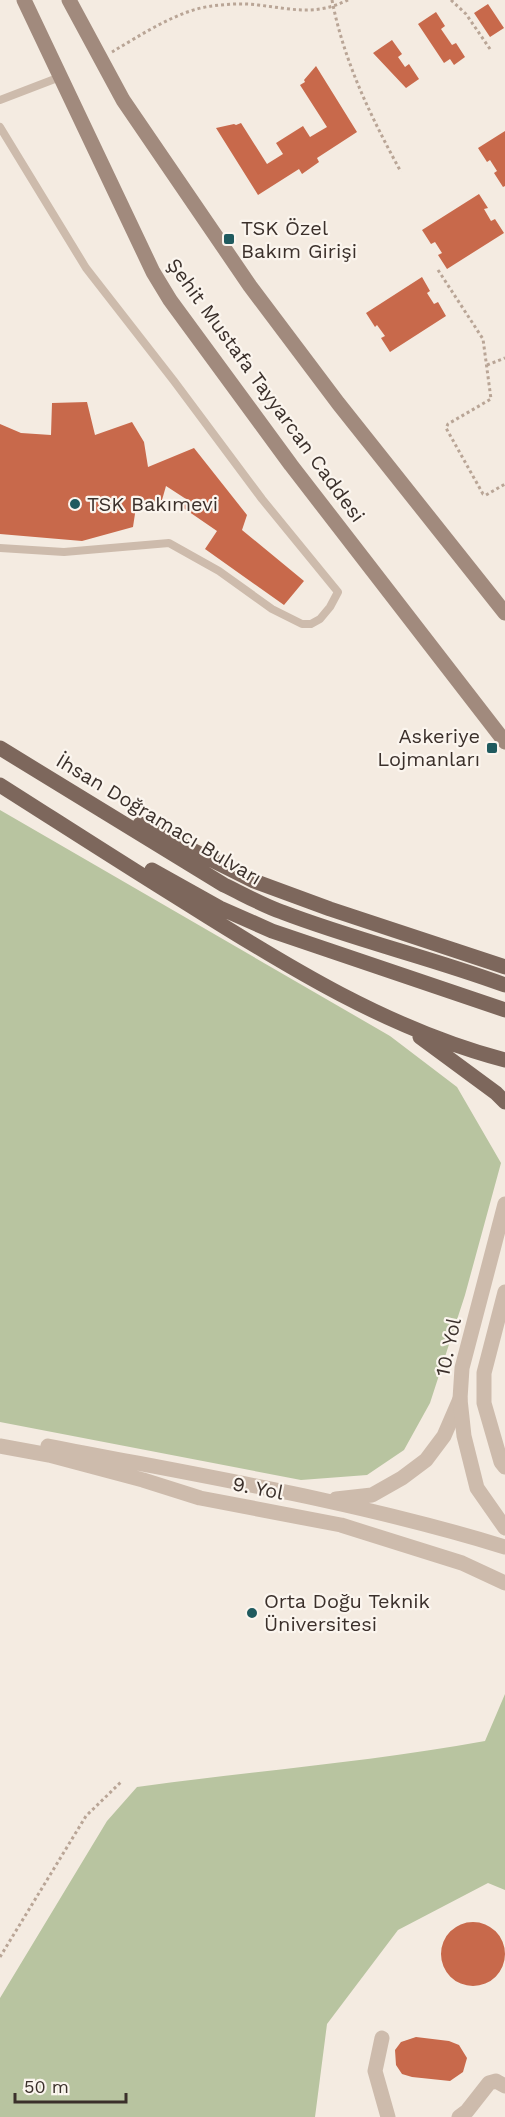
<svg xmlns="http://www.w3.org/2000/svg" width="505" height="2117" font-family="'Work Sans',sans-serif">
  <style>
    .green { fill: #b8c4a0 }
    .building { fill: #c8694b }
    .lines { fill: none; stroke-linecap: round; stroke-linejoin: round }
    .path { stroke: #b9a596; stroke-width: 3; stroke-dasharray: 3 3; stroke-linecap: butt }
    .service { stroke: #cdbbac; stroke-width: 8 }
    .minor { stroke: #cdbbac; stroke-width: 15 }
    .tertiary { stroke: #cdbbac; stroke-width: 15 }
    .secondary { stroke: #a18a7d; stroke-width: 15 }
    .primary { stroke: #7d675c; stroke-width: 15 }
    .poi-dot { fill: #1f5a5e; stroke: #fbf5ee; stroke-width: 2 }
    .labels { text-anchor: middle; stroke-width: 4.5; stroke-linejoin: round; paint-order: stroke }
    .poi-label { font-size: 20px; fill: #3b302b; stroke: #fbf5ee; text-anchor: start }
    .street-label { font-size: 20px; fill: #3b302b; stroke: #fbf5ee }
  </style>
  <rect width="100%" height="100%" fill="#f4ebe1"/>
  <path class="green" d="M 0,810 L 390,1036 L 457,1087 L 501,1163 L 465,1295 L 430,1403 L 404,1450 L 367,1475 L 301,1480 L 0,1422 Z
    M 505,1694 L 505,1890 L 488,1883 L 398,1930 L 327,2024 L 315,2117 L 0,2117 L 0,1998 L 107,1821 L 137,1787 C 253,1771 370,1762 485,1741 Z"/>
  <path class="building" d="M 488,4 L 504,28 L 490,37 L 474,13 Z
    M 436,12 L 445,26 L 441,29 L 452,45 L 456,43 L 465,57 L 454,65 L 450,59 L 444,63 L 418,24 Z
    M 392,40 L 402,54 L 398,57 L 405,67 L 409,64 L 419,79 L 406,88 L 373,53 Z
    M 316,66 L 357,132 L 317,158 L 319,162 L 302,174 L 299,169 L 258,195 L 216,128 L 234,124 L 236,125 L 241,123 L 267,164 L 283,154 L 276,143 L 303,126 L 310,137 L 327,127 L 300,85 L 305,82 L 304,80 Z
    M 505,131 L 505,186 L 503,187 L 494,173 L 497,171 L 490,160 L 487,162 L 478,148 Z
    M 479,194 L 488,208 L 484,209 L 491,221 L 495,219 L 504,233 L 447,269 L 438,255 L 442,253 L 435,242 L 431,244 L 422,230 Z
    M 422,277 L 430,291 L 427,293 L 434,304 L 438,302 L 446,316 L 390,352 L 381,338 L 385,336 L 377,325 L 375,327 L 366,313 Z
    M 87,402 L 95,435 L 132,422 L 144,442 L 148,467 L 194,448 L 247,515 L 242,530 L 304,581 L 284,605 L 205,549 L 217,531 L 182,507 L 186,499 L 166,486 L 162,500 L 136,507 L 133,527 L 82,541 L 0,534 L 0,424 L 21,433 L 51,435 L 52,403 Z
    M441 1954a32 32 0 1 1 64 0a32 32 0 1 1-64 0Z
    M 416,2037 L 449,2041 L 459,2045 L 467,2058 L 463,2072 L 450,2081 L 412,2077 L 402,2074 L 396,2065 L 395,2050 L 401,2042 Z"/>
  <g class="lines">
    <path class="path" d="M 332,0 C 344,62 371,117 401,172
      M 451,0 L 466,14 L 490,49
      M 112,52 C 141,35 178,10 212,6 C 227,4 243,3 258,5 C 293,9 315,16 348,0
      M 438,270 L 483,339 L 491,399 L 448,424 L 446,428 L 483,494 L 486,495 L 505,484
      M 487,365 L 505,358
      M 0,1957 L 86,1816 L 121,1782"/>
    <path class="service" d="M 0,100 L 60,77
      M 0,127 L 86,268 L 174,381 L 262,499 L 338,592 L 330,607 L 320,619 L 311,624 L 302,624 L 272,609 L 219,571 L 169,543 L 64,552 L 0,548"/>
    <path class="minor" d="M 0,1446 L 49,1455 L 143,1480 L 200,1498 L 341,1525 L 462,1563 L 505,1583
      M 48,1446 C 201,1476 356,1501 505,1547
      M 336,1499 L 372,1495 L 402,1478 L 426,1460 L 444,1436 L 460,1399
      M 382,2038 L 375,2071 L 388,2117
      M 459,2117 L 467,2111 L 489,2083 L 496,2081 L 505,2086"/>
    <path class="tertiary" d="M 505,1204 L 462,1368 L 460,1399 L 464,1436 L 477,1488 L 505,1528
      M 505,1292 L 484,1373 L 484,1403 L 501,1462 L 505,1467"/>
    <path class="secondary" d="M 24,0 L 153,272 L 170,300 L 291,465 L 505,742
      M 69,0 L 123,100 L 250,286 L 338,403 L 505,613"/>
    <path class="primary" d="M 0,748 L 224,885 C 243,894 262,905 282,912 C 355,940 432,958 505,985
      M 0,785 C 63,825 125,865 188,904 C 288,967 390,1030 505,1060
      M 140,824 L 254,881 L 330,909 L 505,967
      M 152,870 L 220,908 L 272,931 L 505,1010
      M 420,1037 L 496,1093 L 505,1102"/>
  </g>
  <g class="poi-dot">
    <rect x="223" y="233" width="12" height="12" rx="3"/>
    <circle cx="75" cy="504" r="6"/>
    <rect x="486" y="742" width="12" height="12" rx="3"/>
    <circle cx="252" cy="1613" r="6"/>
  </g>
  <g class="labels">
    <g class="poi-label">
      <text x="241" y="235">TSK Özel<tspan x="241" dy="23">Bakım Girişi</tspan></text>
      <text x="87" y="511">TSK Bakımevi</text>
      <text x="480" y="743" text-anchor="end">Askeriye<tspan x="480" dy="23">Lojmanları</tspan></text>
      <text x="264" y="1608">Orta Doğu Teknik<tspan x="264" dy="23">Üniversitesi</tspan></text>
    </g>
    <g class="street-label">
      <text transform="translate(266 390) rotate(54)" y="7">Şehit Mustafa Tayyarcan Caddesi</text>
      <text transform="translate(159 819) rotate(31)" y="7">İhsan Doğramacı Bulvarı</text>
      <text transform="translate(448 1347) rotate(-78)" y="7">10. Yol</text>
      <text transform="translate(258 1488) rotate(11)" y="7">9. Yol</text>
    </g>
  </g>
  <path d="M15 2093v9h111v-9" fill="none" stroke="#3b302b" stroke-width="3"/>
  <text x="24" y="2093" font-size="18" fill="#3b302b" stroke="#fbf5ee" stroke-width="4.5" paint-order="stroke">50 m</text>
</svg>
